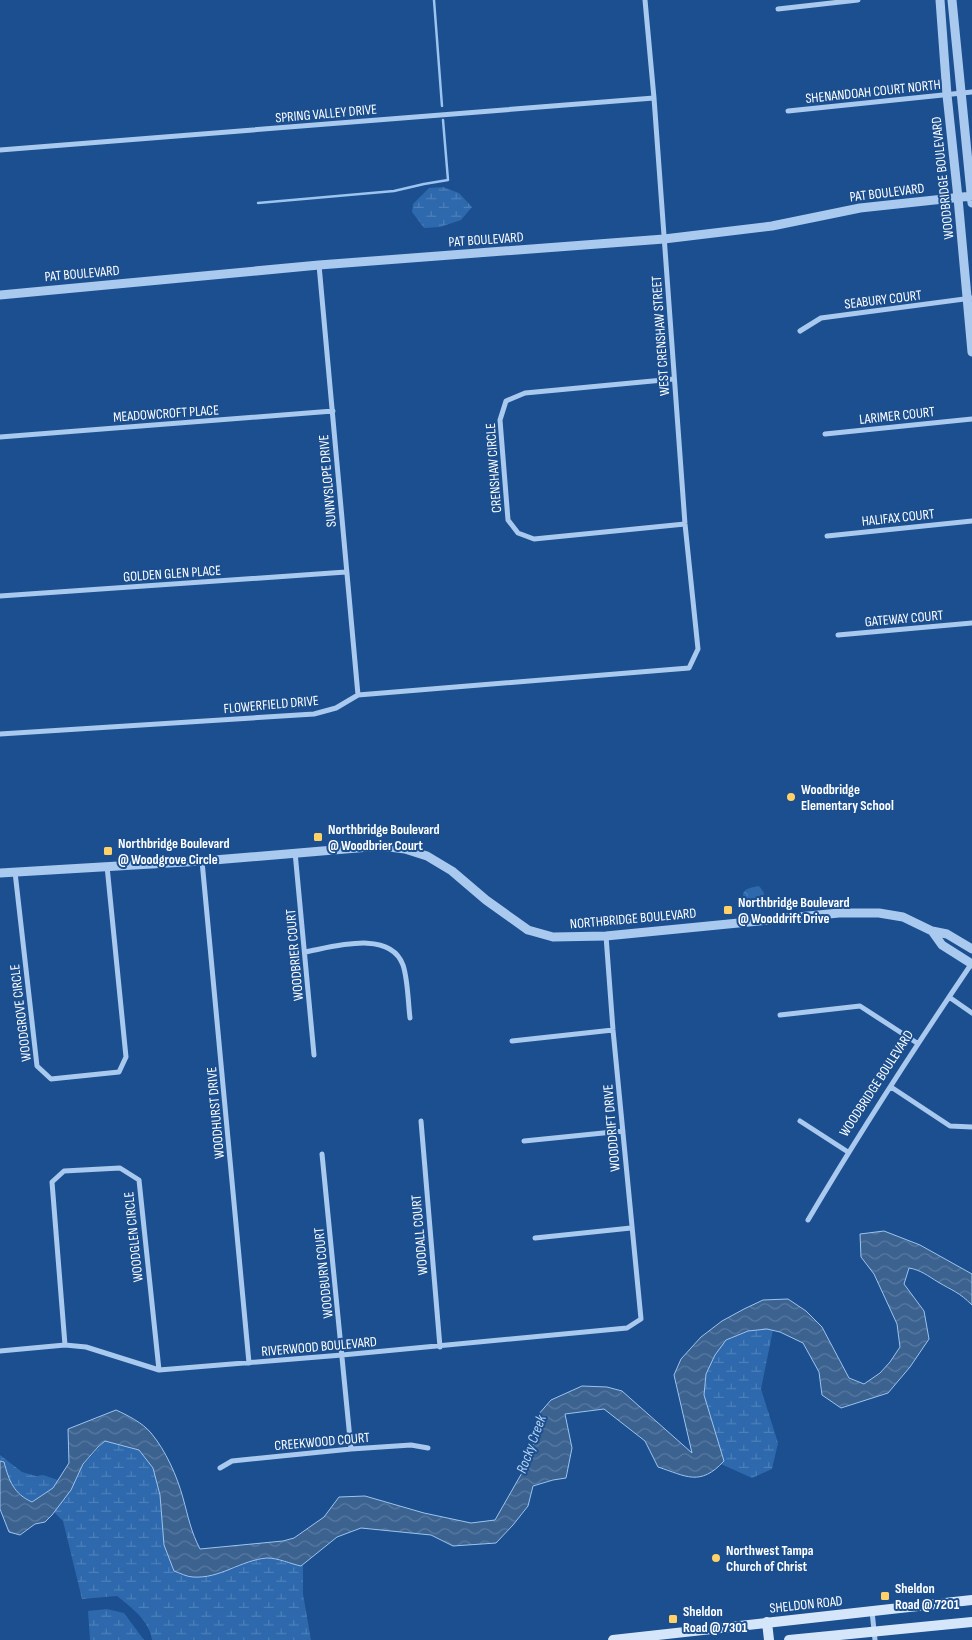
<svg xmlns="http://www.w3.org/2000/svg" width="972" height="1640" font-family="'Sofia Sans Condensed',sans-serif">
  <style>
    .wetland { fill: url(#wetland-marsh) }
    .park { fill: url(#park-crowns) }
    .water { fill: url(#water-waves); stroke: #9cc4f0 }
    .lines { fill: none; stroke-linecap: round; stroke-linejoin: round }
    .stream { stroke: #9cc4f0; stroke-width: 2.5 }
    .minor { stroke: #a9c9ee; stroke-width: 5 }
    .tertiary { stroke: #a9c9ee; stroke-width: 9 }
    .secondary { stroke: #d6e6fa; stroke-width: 10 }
    .poi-dot { fill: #ffd166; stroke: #1b4f8f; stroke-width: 2 }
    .labels { text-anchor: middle; stroke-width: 4; stroke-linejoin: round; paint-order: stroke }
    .street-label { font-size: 14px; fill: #fff; stroke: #1b4f8f }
    .poi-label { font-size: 14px; font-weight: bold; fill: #fff; stroke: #1b4f8f; text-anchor: start }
    .water-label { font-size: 15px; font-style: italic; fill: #b5d3f5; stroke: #1b4f8f }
  </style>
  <defs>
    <pattern id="wetland-marsh" width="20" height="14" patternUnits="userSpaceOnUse" patternTransform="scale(1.25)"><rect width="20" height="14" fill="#2e69ad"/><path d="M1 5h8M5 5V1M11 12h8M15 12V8" fill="none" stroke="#4d80b9"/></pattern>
    <pattern id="park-crowns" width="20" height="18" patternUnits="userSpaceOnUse" patternTransform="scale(1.25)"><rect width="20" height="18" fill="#2e69ad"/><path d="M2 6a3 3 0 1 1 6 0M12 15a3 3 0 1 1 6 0" fill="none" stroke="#4d80b9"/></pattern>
    <pattern id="water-waves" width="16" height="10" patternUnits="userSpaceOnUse" patternTransform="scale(1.25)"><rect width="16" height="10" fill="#3c6290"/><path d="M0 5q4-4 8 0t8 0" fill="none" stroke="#597aa1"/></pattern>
  </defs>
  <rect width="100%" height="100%" fill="#1b4f8f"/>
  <path class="wetland" d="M 443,187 L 459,193 L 472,207 L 461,220 L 440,227 L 424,228 L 412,212 L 413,204 L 429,188 Z
    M 767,1329 L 773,1330 L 761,1389 L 778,1443 L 772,1469 L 752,1478 L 721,1464 L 724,1461 L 704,1395 L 706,1374 L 715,1355 L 726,1340 L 748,1331 Z
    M 105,1441 L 139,1450 L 153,1468 L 160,1495 L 164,1545 L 192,1577 L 215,1574 L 235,1568 L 249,1561 L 270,1558 L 301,1566 L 303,1564 L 303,1594 L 311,1640 L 152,1640 C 149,1620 132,1608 117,1596 L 82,1599 L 63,1521 L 54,1512 L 71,1490 L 83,1465 Z
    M 0,1455 L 22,1472 L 36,1476 L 43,1475 L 58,1480 L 53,1488 L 32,1502 C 13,1493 9,1482 4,1463 L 0,1461 Z
    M 107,1609 L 124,1613 L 144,1640 L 90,1640 L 88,1611 Z"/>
  <path class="park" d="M 758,886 L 760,887 L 764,893 L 763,900 L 755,901 L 752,903 L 748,902 L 743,896 C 743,888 751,888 758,886 Z"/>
  <path class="water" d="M 884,1231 L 920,1245 L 972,1274 L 972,1305 C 959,1292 953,1291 938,1282 C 928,1276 921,1270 909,1268 L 904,1284 L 924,1311 L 929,1339 L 910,1367 L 888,1393 L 841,1408 L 822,1395 L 819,1372 L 803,1343 L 780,1332 L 767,1329 L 748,1331 L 726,1340 L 715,1355 L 706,1374 L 704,1395 L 724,1461 C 700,1487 686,1476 658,1467 L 645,1441 L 604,1409 L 565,1414 L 572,1448 L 566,1478 L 553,1480 L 533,1486 L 528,1506 L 513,1525 L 496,1543 L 453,1546 L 431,1535 L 361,1528 L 337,1537 L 301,1566 C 291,1564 278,1558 267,1558 C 241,1560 220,1579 193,1577 C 187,1577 180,1573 174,1571 L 164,1545 L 160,1495 L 153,1468 L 139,1450 L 105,1441 L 98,1447 L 83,1464 L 71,1490 L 52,1515 L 45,1522 L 35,1524 L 20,1535 L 9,1532 L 0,1509 L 0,1461 L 4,1462 C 9,1481 14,1494 32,1502 L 53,1488 L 69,1463 L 68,1429 L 116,1410 C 127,1415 143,1423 151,1433 C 166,1451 177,1476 183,1498 C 188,1516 191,1532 200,1549 L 283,1541 L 294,1538 L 324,1517 L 339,1497 L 365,1496 L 424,1513 L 471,1523 L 495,1520 L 531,1457 L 538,1415 L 551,1400 L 582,1386 L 607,1387 L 622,1391 L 692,1453 L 674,1375 L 681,1359 L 701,1337 L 722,1321 L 744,1309 L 763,1300 L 788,1299 L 806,1311 L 822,1327 L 849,1378 L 864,1384 L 880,1373 L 890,1362 L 900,1347 L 897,1324 L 874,1274 L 861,1257 L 860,1234 Z"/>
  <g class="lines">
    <path class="stream" d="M 434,0 L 442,106
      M 258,203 L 394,191 L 424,184 L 448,180 L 443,120"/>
    <path class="minor" d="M 778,9 L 858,0
      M 788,111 L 972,92
      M 0,150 L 654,98
      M 319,265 L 358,695
      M 800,331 L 821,318 L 972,298
      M 674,379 L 525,393 L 506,401 L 500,420 L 508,520 L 518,533 L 534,539 L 685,524
      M 825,434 L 972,419
      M 0,437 L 333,411
      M 827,536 L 972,521
      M 0,596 L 346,572
      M 838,635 L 972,623
      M 0,734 L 314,714 L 336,708 L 358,695 L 689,668 L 698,649 L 685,524 L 654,98 L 645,0
      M 295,852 L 314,1055
      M 202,861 L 249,1363
      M 15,872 L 37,1066 L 51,1079 L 119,1072 L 126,1057 L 107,866
      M 305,952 C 333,947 390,929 403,965 C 408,980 408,1002 410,1018
      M 949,997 L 972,1013
      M 780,1015 L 860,1006 L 917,1043
      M 512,1041 L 613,1030
      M 891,1087 L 950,1126 L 972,1127
      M 421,1121 L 440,1347
      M 800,1121 L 848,1152
      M 524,1141 L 623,1131
      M 322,1154 L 351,1449
      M 808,1220 C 860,1132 915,1047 972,963
      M 535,1238 L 631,1228
      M 65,1345 L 52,1182 L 64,1171 L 120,1168 L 139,1180 L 159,1370
      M 0,1351 L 65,1345 L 86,1347 L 159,1370 L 342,1355 L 627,1328 L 641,1319 L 613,1030 L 606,936
      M 220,1468 L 232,1461 L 351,1449 L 411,1445 L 428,1448
      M 872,1611 L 875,1640"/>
    <path class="tertiary" d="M 940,0 L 947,95 L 958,198 L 972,352
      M 952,0 L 972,203
      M 0,295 L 319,265 L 664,239 L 772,226 L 860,208 L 972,196
      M 0,873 L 202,861 L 381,846 L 405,849 L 427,856 L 452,871 L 486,900 L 528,930 L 553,937 L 606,936 L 839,913 L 879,913 L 903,917 L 932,931 L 947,934 L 972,949
      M 932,931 L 942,945 L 972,964"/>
    <path class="secondary" d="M 767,1622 L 769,1640
      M 613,1640 L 972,1600
      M 789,1640 L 972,1622"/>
  </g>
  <g class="poi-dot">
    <circle cx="791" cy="797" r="5"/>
    <rect x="313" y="832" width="10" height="10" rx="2.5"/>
    <rect x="103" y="846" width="10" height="10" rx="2.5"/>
    <rect x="723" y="905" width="10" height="10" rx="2.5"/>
    <circle cx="716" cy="1558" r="5"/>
    <rect x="880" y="1591" width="10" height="10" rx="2.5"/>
    <rect x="668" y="1614" width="10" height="10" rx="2.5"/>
  </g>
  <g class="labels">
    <g class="street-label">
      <text transform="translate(873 91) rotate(-6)" y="5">SHENANDOAH COURT NORTH</text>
      <text transform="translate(326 113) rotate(-5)" y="5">SPRING VALLEY DRIVE</text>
      <text transform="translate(942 178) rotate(-96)" y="5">WOODBRIDGE BOULEVARD</text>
      <text transform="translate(887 192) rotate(-7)" y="5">PAT BOULEVARD</text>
      <text transform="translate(486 239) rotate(-4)" y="5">PAT BOULEVARD</text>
      <text transform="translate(82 273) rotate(-5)" y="5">PAT BOULEVARD</text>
      <text transform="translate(883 299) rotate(-7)" y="5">SEABURY COURT</text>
      <text transform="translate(660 336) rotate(-94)" y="5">WEST CRENSHAW STREET</text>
      <text transform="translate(166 413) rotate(-4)" y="5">MEADOWCROFT PLACE</text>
      <text transform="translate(897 415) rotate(-6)" y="5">LARIMER COURT</text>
      <text transform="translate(493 468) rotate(-94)" y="5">CRENSHAW CIRCLE</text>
      <text transform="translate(327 481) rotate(-95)" y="5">SUNNYSLOPE DRIVE</text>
      <text transform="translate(898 517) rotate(-6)" y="5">HALIFAX COURT</text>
      <text transform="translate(172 573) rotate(-4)" y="5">GOLDEN GLEN PLACE</text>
      <text transform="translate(904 618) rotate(-5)" y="5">GATEWAY COURT</text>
      <text transform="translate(271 704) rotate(-5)" y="5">FLOWERFIELD DRIVE</text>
      <text transform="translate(633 918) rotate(-5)" y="5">NORTHBRIDGE BOULEVARD</text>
      <text transform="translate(294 955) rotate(-95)" y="5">WOODBRIER COURT</text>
      <text transform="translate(20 1013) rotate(-97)" y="5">WOODGROVE CIRCLE</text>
      <text transform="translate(876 1083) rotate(-57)" y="5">WOODBRIDGE BOULEVARD</text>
      <text transform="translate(215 1113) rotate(-95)" y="5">WOODHURST DRIVE</text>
      <text transform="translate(611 1128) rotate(-95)" y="5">WOODDRIFT DRIVE</text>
      <text transform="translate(419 1235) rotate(-95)" y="5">WOODALL COURT</text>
      <text transform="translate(133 1237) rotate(-96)" y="5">WOODGLEN CIRCLE</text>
      <text transform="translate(323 1273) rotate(-96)" y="5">WOODBURN COURT</text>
      <text transform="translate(319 1346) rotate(-5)" y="5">RIVERWOOD BOULEVARD</text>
      <text transform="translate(322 1441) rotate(-5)" y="5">CREEKWOOD COURT</text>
      <text transform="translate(806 1604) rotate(-6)" y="5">SHELDON ROAD</text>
    </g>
    <g class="poi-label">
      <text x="801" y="794">Woodbridge<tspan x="801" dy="16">Elementary School</tspan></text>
      <text x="328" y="834">Northbridge Boulevard<tspan x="328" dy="16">@ Woodbrier Court</tspan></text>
      <text x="118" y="848">Northbridge Boulevard<tspan x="118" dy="16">@ Woodgrove Circle</tspan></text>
      <text x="738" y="907">Northbridge Boulevard<tspan x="738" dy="16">@ Wooddrift Drive</tspan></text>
      <text x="726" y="1555">Northwest Tampa<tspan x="726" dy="16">Church of Christ</tspan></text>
      <text x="895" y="1593">Sheldon<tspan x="895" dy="16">Road @ 7201</tspan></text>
      <text x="683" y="1616">Sheldon<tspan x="683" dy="16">Road @ 7301</tspan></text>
    </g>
    <g class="water-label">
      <text transform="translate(531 1444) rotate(-70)" y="5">Rocky Creek</text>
    </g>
  </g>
</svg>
